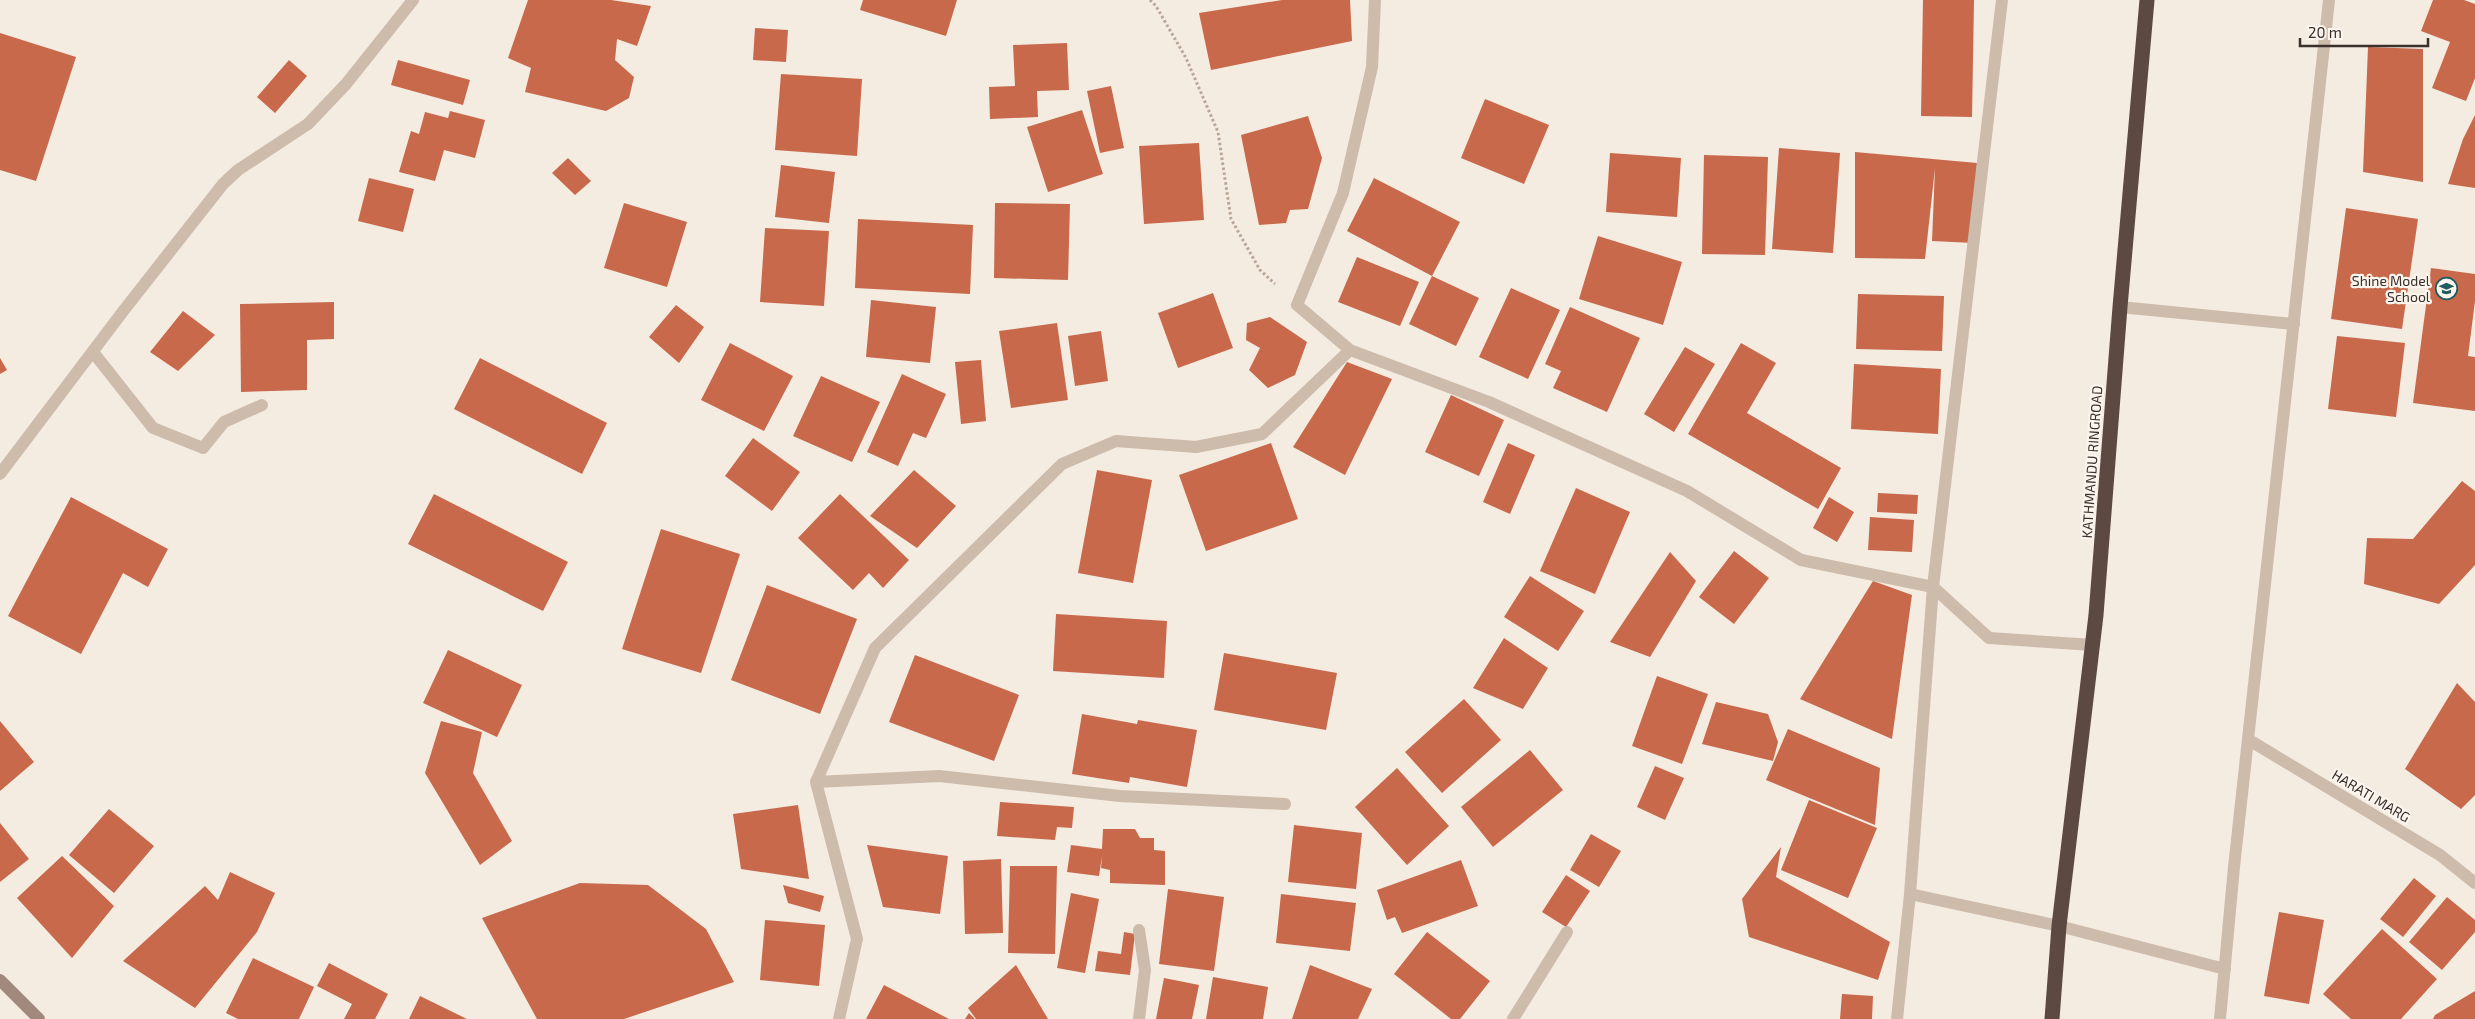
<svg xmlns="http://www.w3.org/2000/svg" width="2475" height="1019" font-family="'Exo 2',sans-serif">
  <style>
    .building { fill: #c8694b }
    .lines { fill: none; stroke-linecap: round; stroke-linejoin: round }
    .path { stroke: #b9a596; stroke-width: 3; stroke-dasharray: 2.5 2.5; stroke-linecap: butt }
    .lane { stroke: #cdbbac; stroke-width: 12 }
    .street { stroke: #cdbbac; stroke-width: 12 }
    .secondary { stroke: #a18a7d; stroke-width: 12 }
    .highway { stroke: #5c4a42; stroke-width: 15 }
    .labels { text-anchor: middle; stroke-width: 4.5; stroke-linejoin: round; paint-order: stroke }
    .poi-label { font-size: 14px; fill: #3b302b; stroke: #fbf5ee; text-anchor: end }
    .street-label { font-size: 14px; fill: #3b302b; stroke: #fbf5ee }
  </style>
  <rect width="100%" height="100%" fill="#f4ebe1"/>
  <path class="building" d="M 528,0 L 611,0 L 651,6 L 637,46 L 617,39 L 615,60 L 634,77 L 629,98 L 606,111 L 525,92 L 531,68 L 508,58 Z
    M 863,0 L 957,0 L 946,36 L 860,10 Z
    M 1282,0 L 1350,0 L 1352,41 L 1211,70 L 1199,13 Z
    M 1923,0 L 1974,0 L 1972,117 L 1921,116 Z
    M 2433,0 L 2464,0 L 2475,4 L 2475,78 L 2466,101 L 2432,88 L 2450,42 L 2421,31 Z
    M 755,28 L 788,30 L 786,62 L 753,60 Z
    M 0,33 L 76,57 L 36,181 L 0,170 Z
    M 1067,43 L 1069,90 L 1037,91 L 1038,117 L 990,119 L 989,87 L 1015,86 L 1013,45 Z
    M 2368,47 L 2423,49 L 2423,182 L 2363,172 Z
    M 289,60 L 307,76 L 275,113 L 257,97 Z
    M 398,60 L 470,80 L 463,105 L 391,85 Z
    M 781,74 L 862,79 L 857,156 L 775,150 Z
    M 1111,86 L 1124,148 L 1100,153 L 1087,91 Z
    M 1485,99 L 1549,125 L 1524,184 L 1461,158 Z
    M 1082,110 L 1103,174 L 1048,192 L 1027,127 Z
    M 450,111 L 485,120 L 475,158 L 444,150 L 435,181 L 399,172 L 411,131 L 419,134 L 425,112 L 448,118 Z
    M 2475,115 L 2475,188 L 2448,184 L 2463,139 Z
    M 1308,116 L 1322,158 L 1308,209 L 1290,210 L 1286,223 L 1259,225 L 1241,135 Z
    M 1199,143 L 1204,220 L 1144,224 L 1139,146 Z
    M 1779,148 L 1840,153 L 1833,253 L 1772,249 Z
    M 1855,152 L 1977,163 L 1973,243 L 1932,241 L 1935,168 L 1925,259 L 1855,258 Z
    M 1610,153 L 1681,158 L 1677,217 L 1606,212 Z
    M 1704,155 L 1768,157 L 1765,255 L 1702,254 Z
    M 568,158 L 591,181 L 575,195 L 552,173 Z
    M 781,165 L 835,172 L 829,223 L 775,217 Z
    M 369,178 L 414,189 L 403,232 L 358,221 Z
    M 1374,178 L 1460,222 L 1432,276 L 1347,231 Z
    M 624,203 L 687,222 L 667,287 L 604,268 Z
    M 995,203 L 1070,204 L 1068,280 L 994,278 Z
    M 2346,208 L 2418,219 L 2402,329 L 2331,319 Z
    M 858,219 L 973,225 L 970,294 L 855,288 Z
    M 765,228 L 829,231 L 824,306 L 760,302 Z
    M 1598,236 L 1682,262 L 1663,325 L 1579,299 Z
    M 1357,257 L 1419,282 L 1400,326 L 1338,302 Z
    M 2431,268 L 2475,274 L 2475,301 L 2468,356 L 2475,357 L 2475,411 L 2413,403 Z
    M 1432,276 L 1479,298 L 1456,346 L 1409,324 Z
    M 1511,288 L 1560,310 L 1528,379 L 1479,357 Z
    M 1213,293 L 1233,348 L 1178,368 L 1158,313 Z
    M 1858,294 L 1944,296 L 1942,351 L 1856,349 Z
    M 871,300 L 936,307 L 930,363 L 866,357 Z
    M 334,302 L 334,339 L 307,340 L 307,390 L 241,392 L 240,304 Z
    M 676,305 L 704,327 L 679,363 L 649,337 Z
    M 1570,307 L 1640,338 L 1607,412 L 1553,388 L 1561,371 L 1545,364 Z
    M 183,311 L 215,335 L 178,371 L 150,352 Z
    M 1270,317 L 1307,342 L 1295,375 L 1268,388 L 1249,370 L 1260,348 L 1246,340 L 1247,323 Z
    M 1057,323 L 1068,400 L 1011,408 L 999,331 Z
    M 1101,331 L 1108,381 L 1075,386 L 1068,336 Z
    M 2337,336 L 2405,343 L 2396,417 L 2328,409 Z
    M 730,343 L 793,376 L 764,431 L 701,400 Z
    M 1741,343 L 1776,363 L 1747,413 L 1841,468 L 1818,509 L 1688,434 Z
    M 1685,347 L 1715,364 L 1674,432 L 1644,414 Z
    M 0,358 L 7,370 L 0,374 Z
    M 480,358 L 607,423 L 582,474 L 454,409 Z
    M 981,360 L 986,421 L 961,424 L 955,362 Z
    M 1347,362 L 1392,379 L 1345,475 L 1293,447 Z
    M 1854,364 L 1941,369 L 1938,434 L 1851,429 Z
    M 902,374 L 946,394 L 926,438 L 913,433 L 898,466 L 867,452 Z
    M 821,376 L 880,402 L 852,462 L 793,436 Z
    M 1451,395 L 1504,420 L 1479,476 L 1425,452 Z
    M 753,438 L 800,472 L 772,511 L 725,476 Z
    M 1271,443 L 1298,519 L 1206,551 L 1179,475 Z
    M 1508,443 L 1535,455 L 1510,514 L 1483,502 Z
    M 914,470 L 956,506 L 917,548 L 870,516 Z
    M 1097,470 L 1152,480 L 1133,583 L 1078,573 Z
    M 2462,481 L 2475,491 L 2475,565 L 2439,604 L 2364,584 L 2367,538 L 2413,539 Z
    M 1576,488 L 1630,512 L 1595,594 L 1540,571 Z
    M 1878,493 L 1918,495 L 1917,514 L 1877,512 Z
    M 434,494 L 568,562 L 543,611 L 408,544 Z
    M 840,494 L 909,560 L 883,588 L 869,573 L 853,590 L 798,538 Z
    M 71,497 L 168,549 L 148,587 L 123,573 L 81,654 L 8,616 Z
    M 1829,497 L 1854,512 L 1837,542 L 1813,528 Z
    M 1870,517 L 1914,520 L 1912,552 L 1868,550 Z
    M 661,529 L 740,554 L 701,673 L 622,649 Z
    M 1734,551 L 1769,578 L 1734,624 L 1699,597 Z
    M 1670,552 L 1696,581 L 1650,657 L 1610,642 Z
    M 1530,576 L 1584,611 L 1558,651 L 1504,617 Z
    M 1873,581 L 1912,595 L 1892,739 L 1800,699 Z
    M 767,585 L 857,619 L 820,714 L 731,680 Z
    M 1056,614 L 1167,621 L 1164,678 L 1053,671 Z
    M 1504,638 L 1548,668 L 1523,709 L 1473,688 Z
    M 448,650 L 522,685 L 497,737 L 423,703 Z
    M 1224,653 L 1337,673 L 1326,730 L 1214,710 Z
    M 915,655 L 1019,695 L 994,761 L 889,722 Z
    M 1657,676 L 1708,694 L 1682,764 L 1632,746 Z
    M 2457,683 L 2475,702 L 2475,795 L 2461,809 L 2405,769 Z
    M 1464,699 L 1501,740 L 1442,793 L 1405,752 Z
    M 1716,702 L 1768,714 L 1778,742 L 1773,761 L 1702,744 Z
    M 1082,714 L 1137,724 L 1138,720 L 1197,730 L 1187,787 L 1130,777 L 1129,783 L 1072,774 Z
    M 0,721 L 34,762 L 0,791 Z
    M 441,721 L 482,732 L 473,773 L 512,841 L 480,865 L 425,773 Z
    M 1788,729 L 1880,768 L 1875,825 L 1766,780 Z
    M 1530,750 L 1563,790 L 1493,847 L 1461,807 Z
    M 1655,766 L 1684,778 L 1665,820 L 1637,807 Z
    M 1397,768 L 1449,826 L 1407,865 L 1355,807 Z
    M 1809,800 L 1877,828 L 1848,898 L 1781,870 Z
    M 1000,802 L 1074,807 L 1072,828 L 1057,827 L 1055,840 L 997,836 Z
    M 798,805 L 809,879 L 741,869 L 733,814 Z
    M 109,809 L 154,846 L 114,893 L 69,855 Z
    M 0,823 L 29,859 L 0,882 Z
    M 1294,825 L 1362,833 L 1356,889 L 1288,882 Z
    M 1103,829 L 1135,829 L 1140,838 L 1154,838 L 1154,850 L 1165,851 L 1165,885 L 1110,883 L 1110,870 L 1101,868 L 1102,856 L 1099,876 L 1067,872 L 1071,845 L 1102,849 Z
    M 1591,834 L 1621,851 L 1599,887 L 1570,870 Z
    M 867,845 L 948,856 L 940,914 L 883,907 Z
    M 1781,847 L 1776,877 L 1890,942 L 1878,980 L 1749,937 L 1742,899 Z
    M 62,856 L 114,906 L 72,958 L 17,898 Z
    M 1001,859 L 1003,933 L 965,934 L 963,861 Z
    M 1461,860 L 1478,906 L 1402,933 L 1395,917 L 1387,920 L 1377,890 Z
    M 1010,866 L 1057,866 L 1055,954 L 1008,953 Z
    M 230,872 L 275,893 L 257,932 L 195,1008 L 123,961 L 205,886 L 218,900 Z
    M 1566,875 L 1590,891 L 1566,927 L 1542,912 Z
    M 2414,878 L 2436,896 L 2403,937 L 2380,919 Z
    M 580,883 L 648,885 L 706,929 L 734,982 L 624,1019 L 537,1019 L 482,918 Z
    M 783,885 L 824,896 L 820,912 L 788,903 Z
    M 1168,889 L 1224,897 L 1214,971 L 1159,964 Z
    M 1071,893 L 1099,899 L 1085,973 L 1057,968 Z
    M 1281,894 L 1356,903 L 1350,951 L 1276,943 Z
    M 2447,897 L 2475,920 L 2475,932 L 2442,970 L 2409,942 Z
    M 2279,912 L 2324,920 L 2309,1004 L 2264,996 Z
    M 765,920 L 825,925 L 819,986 L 760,980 Z
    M 2382,929 L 2437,979 L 2401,1019 L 2351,1019 L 2323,994 Z
    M 1124,932 L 1135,934 L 1130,975 L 1095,971 L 1098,951 L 1121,954 Z
    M 1427,932 L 1490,981 L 1460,1019 L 1451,1019 L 1394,974 Z
    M 253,958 L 314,987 L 299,1019 L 238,1019 L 226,1013 Z
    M 329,963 L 388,994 L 375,1019 L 344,1019 L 352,1004 L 317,986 Z
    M 1016,965 L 1048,1019 L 976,1019 L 968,1008 Z
    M 1310,965 L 1372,989 L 1358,1019 L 1292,1019 Z
    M 1213,977 L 1268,987 L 1263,1019 L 1206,1019 Z
    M 1164,978 L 1199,985 L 1192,1019 L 1156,1019 Z
    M 884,985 L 949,1019 L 866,1019 Z
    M 2475,991 L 2475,1019 L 2433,1019 L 2435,1015 Z
    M 1842,994 L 1873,996 L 1872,1019 L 1840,1019 Z
    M 420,996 L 467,1019 L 409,1019 Z
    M 969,1013 L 975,1019 L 965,1019 Z"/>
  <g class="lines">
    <path class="path" d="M 1150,0 L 1156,6 L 1186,58 L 1218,132 L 1231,219 L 1260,270 L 1275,284"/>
    <path class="lane" d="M 2120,307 L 2294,324"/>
    <path class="street" d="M 1375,0 L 1372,67 L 1343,193 L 1297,305 L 1350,350 L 1489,402 L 1687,491 L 1801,560 L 1933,587 L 1989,638 L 2093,645
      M 93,352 L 153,428 L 203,448 L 224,422 L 262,405
      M 0,474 L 124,310 L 223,184 L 238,170 L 308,124 L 346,84 L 413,0
      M 2249,740 L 2440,855 L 2475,883
      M 816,782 L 857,939 L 839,1019
      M 1285,804 L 1120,796 L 939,776 L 816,782 L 875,648 L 1062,464 L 1116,441 L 1196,447 L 1262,434 L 1350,350
      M 1910,894 L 2059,926 L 2225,969
      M 1139,1019 L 1145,970 L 1139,930
      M 1513,1019 L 1567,932
      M 1897,1019 L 1910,894 L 1933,587 L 2002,0
      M 2220,1019 L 2234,867 L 2329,0"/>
    <path class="secondary" d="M 0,980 L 39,1019"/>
    <path class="highway" d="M 2052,1019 L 2059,926 L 2096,615 L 2120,307 L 2147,0"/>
  </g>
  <defs>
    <symbol id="school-ring" viewBox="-11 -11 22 22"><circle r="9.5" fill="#fbf5ee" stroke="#1f5a5e" stroke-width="1.5"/><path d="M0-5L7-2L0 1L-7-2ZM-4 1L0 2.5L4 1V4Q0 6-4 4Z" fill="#1f5a5e"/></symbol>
  </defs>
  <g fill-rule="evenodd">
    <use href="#school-ring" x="2434" y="276" width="25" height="25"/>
  </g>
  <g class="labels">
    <g class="poi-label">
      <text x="2430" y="286">Shine Model<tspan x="2430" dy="16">School</tspan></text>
    </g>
    <g class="street-label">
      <text transform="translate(2092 462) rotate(-86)" y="5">KATHMANDU RINGROAD</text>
      <text transform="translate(2371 796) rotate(31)" y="5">HARATI MARG</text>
    </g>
  </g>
  <path d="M2300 38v8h128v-8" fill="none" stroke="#3b302b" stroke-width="2.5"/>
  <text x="2308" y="38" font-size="15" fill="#3b302b" stroke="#fbf5ee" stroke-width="4" paint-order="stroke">20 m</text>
</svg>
